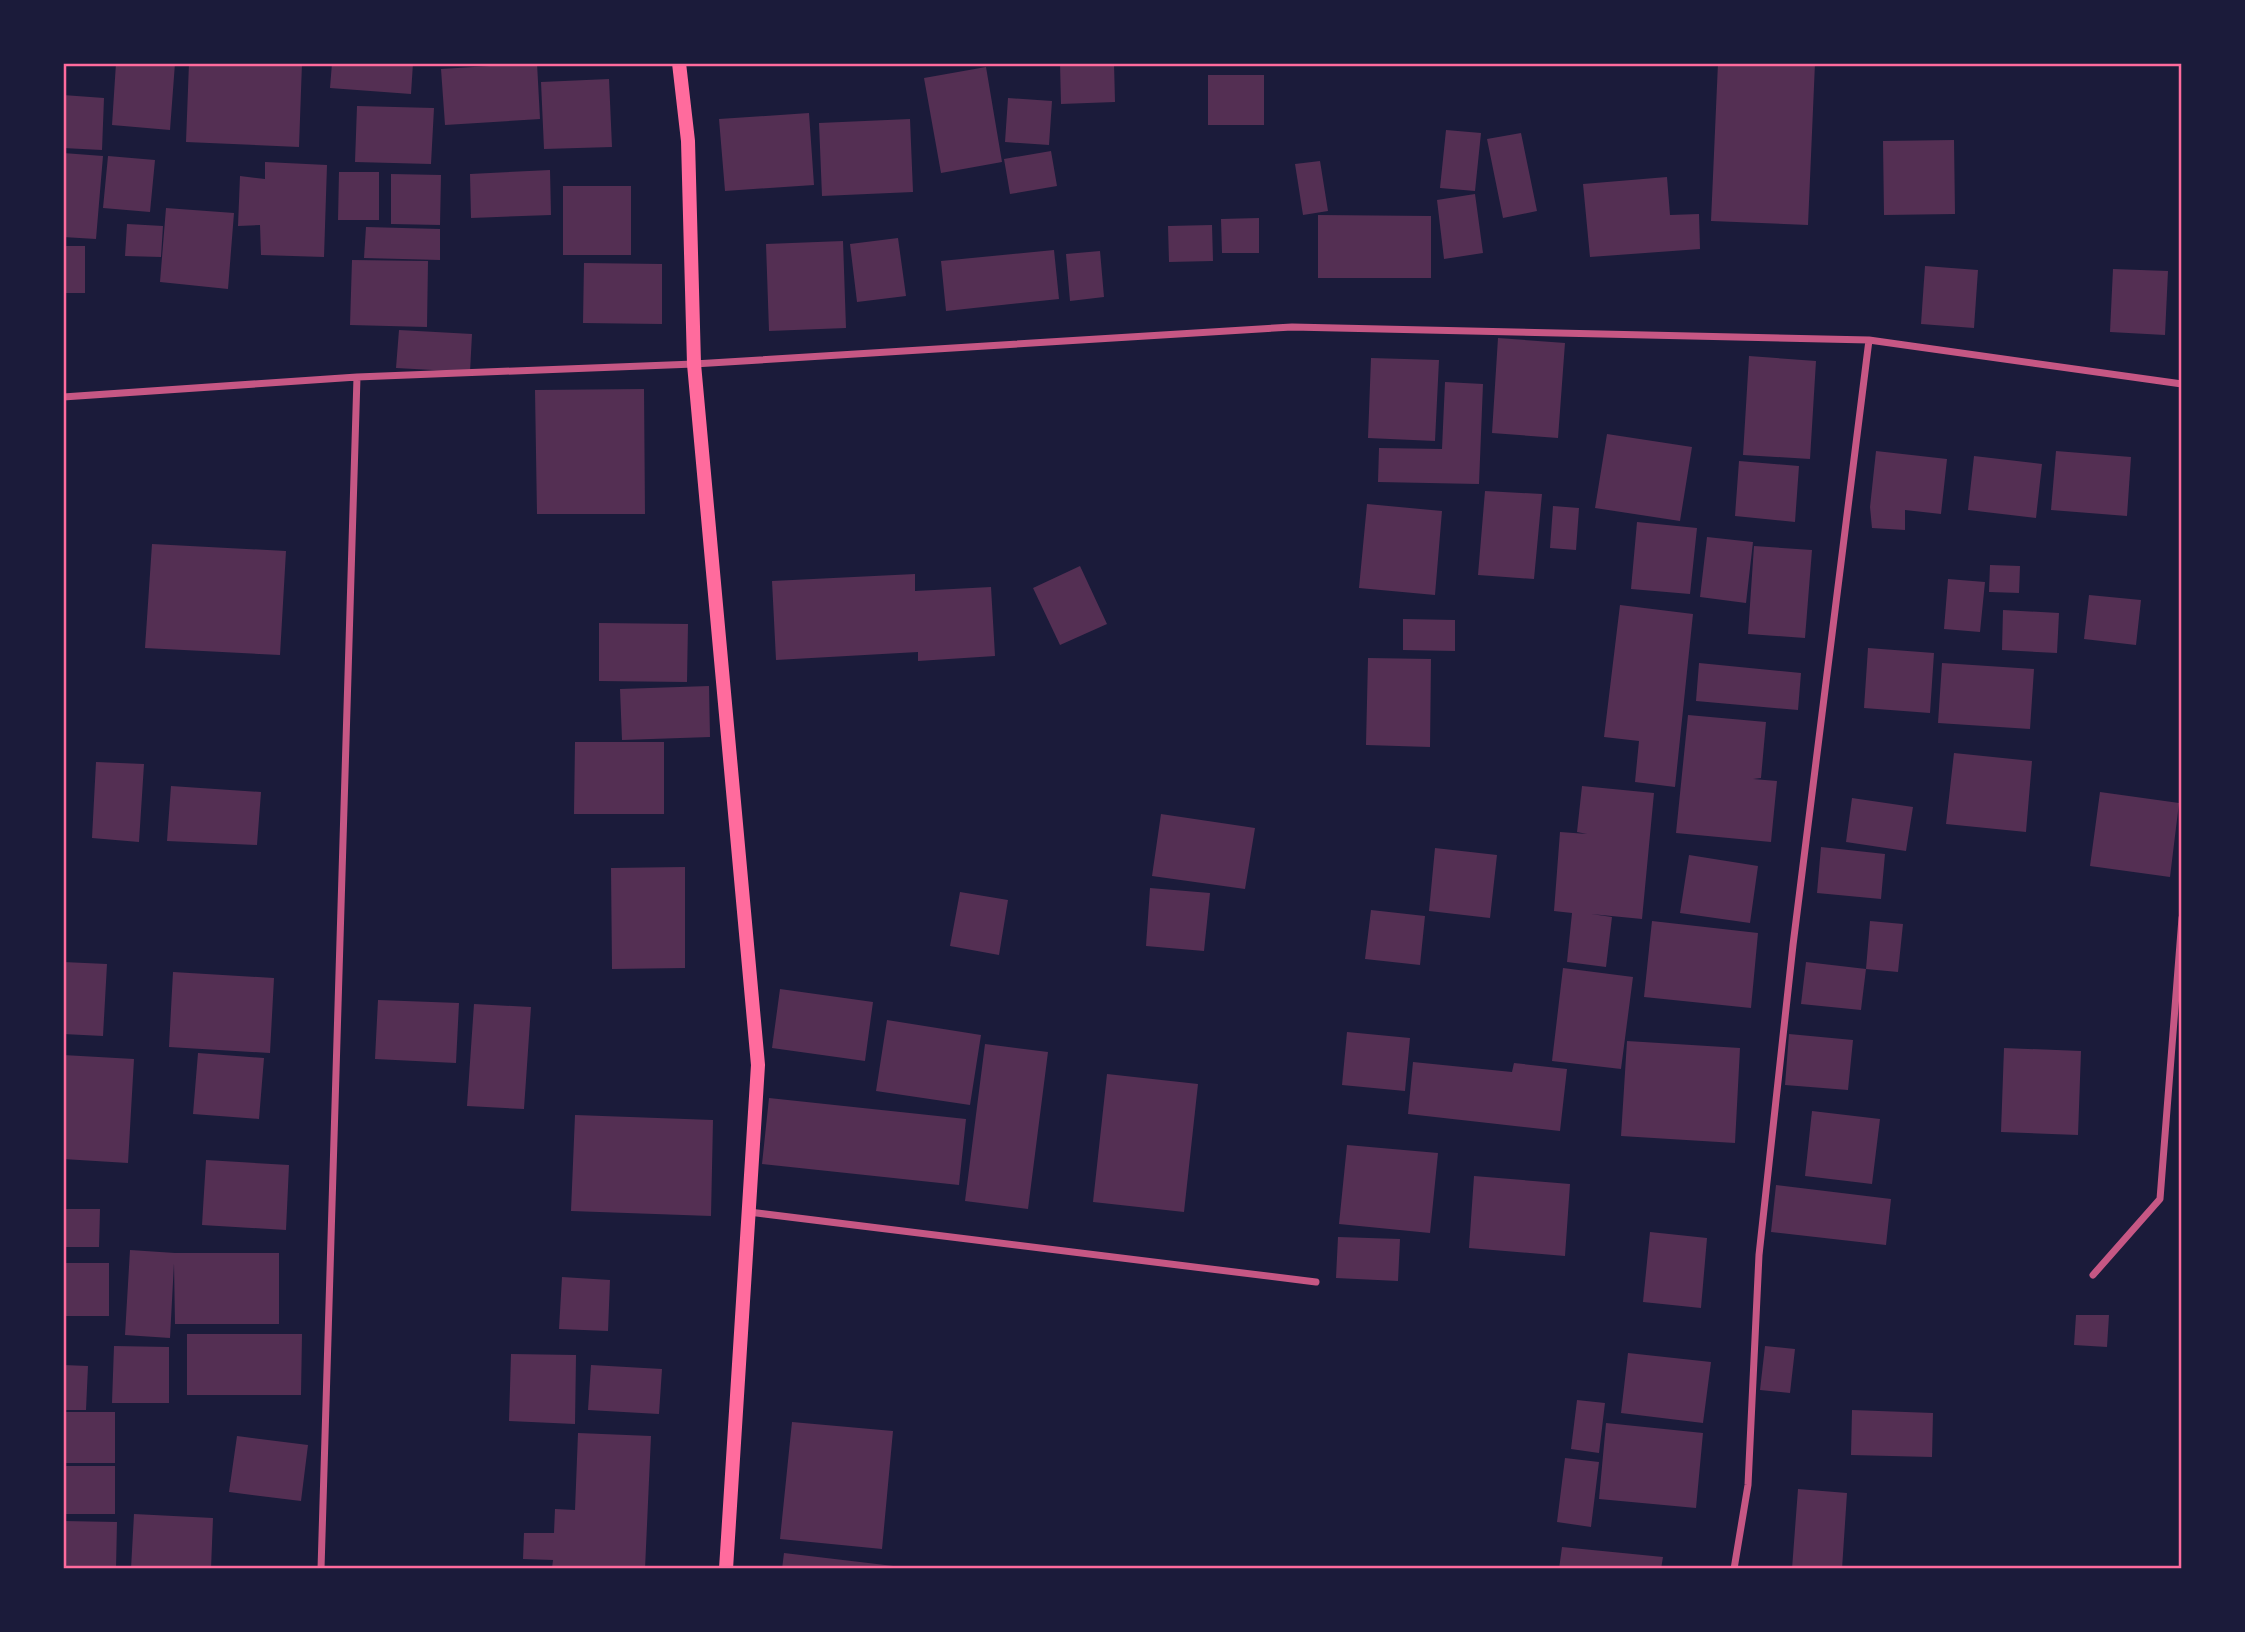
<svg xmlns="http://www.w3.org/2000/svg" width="2245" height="1632" font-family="Roboto,sans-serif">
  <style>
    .building { fill: #542f53 }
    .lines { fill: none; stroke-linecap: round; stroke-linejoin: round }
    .minor { stroke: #c65784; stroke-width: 7 }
    .secondary { stroke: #ff6b9d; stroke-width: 14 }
    .neatline { fill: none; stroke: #ff6b9d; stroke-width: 2.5 }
  </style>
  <rect width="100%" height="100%" fill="#1b1b3a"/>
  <path class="building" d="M 116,63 L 175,63 L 170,130 L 112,125 Z
    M 189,63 L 302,63 L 299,147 L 186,142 Z
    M 332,63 L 413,63 L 411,94 L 330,88 Z
    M 537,63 L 540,119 L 445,125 L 441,69 Z
    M 1060,63 L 1114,63 L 1115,102 L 1061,104 Z
    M 1718,63 L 1815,63 L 1808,225 L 1711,221 Z
    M 986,67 L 1002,162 L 941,173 L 924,78 Z
    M 1208,75 L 1264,75 L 1264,125 L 1208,125 Z
    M 609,79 L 612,147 L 544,149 L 541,82 Z
    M 63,95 L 104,98 L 102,150 L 63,148 Z
    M 1008,98 L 1052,101 L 1049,145 L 1005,142 Z
    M 357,106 L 434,108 L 431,164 L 355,162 Z
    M 809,113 L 814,185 L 725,191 L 719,119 Z
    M 910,119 L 913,192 L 822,196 L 819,123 Z
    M 1446,130 L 1481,133 L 1475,191 L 1440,188 Z
    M 1521,133 L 1537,211 L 1503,218 L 1487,139 Z
    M 1954,140 L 1955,214 L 1884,215 L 1883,141 Z
    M 1051,151 L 1057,186 L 1010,194 L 1004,159 Z
    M 63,153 L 103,156 L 96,239 L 63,237 Z
    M 108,156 L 155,160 L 150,212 L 103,208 Z
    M 1320,161 L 1328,211 L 1303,215 L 1295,164 Z
    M 265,162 L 327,165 L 324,257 L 261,255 L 260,225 L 238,226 L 240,176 L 265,179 Z
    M 550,170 L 551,215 L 471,218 L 470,174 Z
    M 339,172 L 379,172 L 379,220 L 338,220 Z
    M 391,174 L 441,175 L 440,225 L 391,224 Z
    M 1667,177 L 1670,215 L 1699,214 L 1700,249 L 1590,257 L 1583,184 Z
    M 563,186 L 631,186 L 631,255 L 563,255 Z
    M 1475,194 L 1483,253 L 1444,259 L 1437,200 Z
    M 166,208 L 234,213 L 228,289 L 160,282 Z
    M 1318,215 L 1431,216 L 1431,278 L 1318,278 Z
    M 1259,218 L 1259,253 L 1222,253 L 1221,219 Z
    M 127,224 L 163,226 L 161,257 L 125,256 Z
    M 1212,225 L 1213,261 L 1169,262 L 1168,226 Z
    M 366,227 L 440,229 L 440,260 L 364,258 Z
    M 898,238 L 906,296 L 857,302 L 850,244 Z
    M 843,241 L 846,328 L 769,331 L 766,244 Z
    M 63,246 L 85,246 L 85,293 L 63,293 Z
    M 1054,250 L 1059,299 L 946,311 L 941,261 Z
    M 1100,251 L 1104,297 L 1070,301 L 1066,254 Z
    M 352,260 L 428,261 L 427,327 L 350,325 Z
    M 584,263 L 662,264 L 662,324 L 583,323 Z
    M 1925,266 L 1978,270 L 1974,328 L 1921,324 Z
    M 2113,269 L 2168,271 L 2165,335 L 2110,332 Z
    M 399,330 L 472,334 L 470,372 L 396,368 Z
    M 1498,338 L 1565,343 L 1558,438 L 1492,433 Z
    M 1749,356 L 1816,361 L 1810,459 L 1743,455 Z
    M 1371,358 L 1439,360 L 1435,441 L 1368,438 Z
    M 1445,382 L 1483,384 L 1479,484 L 1378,482 L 1379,448 L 1442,449 Z
    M 644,389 L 645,514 L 537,514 L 535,390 Z
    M 1607,434 L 1692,447 L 1680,521 L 1595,508 Z
    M 1876,451 L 1947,459 L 1941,514 L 1905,510 L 1905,530 L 1872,528 L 1870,507 Z
    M 2056,451 L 2131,457 L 2127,516 L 2051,510 Z
    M 1974,456 L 2042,464 L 2036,518 L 1968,510 Z
    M 1739,461 L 1799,466 L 1795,522 L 1735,516 Z
    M 1485,491 L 1542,494 L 1534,579 L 1478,575 Z
    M 1367,504 L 1442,511 L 1435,595 L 1359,588 Z
    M 1553,506 L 1579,508 L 1576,550 L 1550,548 Z
    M 1637,522 L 1697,528 L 1690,594 L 1631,589 Z
    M 1707,537 L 1753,542 L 1746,603 L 1700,597 Z
    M 152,544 L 286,551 L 280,655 L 145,648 Z
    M 1754,546 L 1812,550 L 1805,638 L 1748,634 Z
    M 1990,565 L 2020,566 L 2019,593 L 1989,592 Z
    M 1080,566 L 1107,624 L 1060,645 L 1033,588 Z
    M 915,574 L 915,591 L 991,587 L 995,656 L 918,661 L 918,652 L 776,660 L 772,581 Z
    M 1948,579 L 1985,582 L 1980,632 L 1944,629 Z
    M 2089,595 L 2141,600 L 2136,645 L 2084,639 Z
    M 1620,605 L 1693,614 L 1675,787 L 1635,782 L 1639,741 L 1604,737 Z
    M 2003,610 L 2059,613 L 2057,653 L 2002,650 Z
    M 1403,619 L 1455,620 L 1455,651 L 1403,650 Z
    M 599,623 L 688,624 L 687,682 L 599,681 Z
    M 1868,648 L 1934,653 L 1930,713 L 1864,708 Z
    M 1368,658 L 1431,659 L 1430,747 L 1366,745 Z
    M 1699,663 L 1801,673 L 1798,710 L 1696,701 Z
    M 1942,663 L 2034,669 L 2030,729 L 1938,723 Z
    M 709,686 L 710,737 L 622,740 L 620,689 Z
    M 1688,715 L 1766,722 L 1761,778 L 1753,779 L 1777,781 L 1771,842 L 1676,833 Z
    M 575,742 L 664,742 L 664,814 L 574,814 Z
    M 1954,753 L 2032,761 L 2026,832 L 1946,824 Z
    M 96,762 L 144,764 L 139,842 L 92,838 Z
    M 171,786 L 261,792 L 257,845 L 167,841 Z
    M 1582,786 L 1654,793 L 1642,919 L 1591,914 L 1612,917 L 1606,967 L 1567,962 L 1572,913 L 1554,911 L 1560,832 L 1587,834 L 1577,832 Z
    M 2100,792 L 2179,803 L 2170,877 L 2090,866 Z
    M 1852,798 L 1913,807 L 1906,851 L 1846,842 Z
    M 1161,814 L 1255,828 L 1245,889 L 1152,876 Z
    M 1821,847 L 1885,854 L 1881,899 L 1817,893 Z
    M 1435,848 L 1497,855 L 1490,918 L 1429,911 Z
    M 1689,855 L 1758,866 L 1750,923 L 1680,913 Z
    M 685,867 L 685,968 L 612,969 L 611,868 Z
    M 1150,888 L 1210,893 L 1204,951 L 1146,946 Z
    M 960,892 L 1008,900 L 999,955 L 950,946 Z
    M 1371,910 L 1425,916 L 1420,965 L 1365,959 Z
    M 1652,921 L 1758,933 L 1751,1008 L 1644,997 Z
    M 1870,921 L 1903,924 L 1898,972 L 1866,969 Z
    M 63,962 L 107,964 L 103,1036 L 63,1034 Z
    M 1806,962 L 1866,969 L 1861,1010 L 1801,1004 Z
    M 1563,968 L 1633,977 L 1621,1069 L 1552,1061 Z
    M 173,972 L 274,978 L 270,1053 L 169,1047 Z
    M 780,989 L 873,1002 L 865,1061 L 772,1048 Z
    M 378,1000 L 459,1003 L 456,1063 L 375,1059 Z
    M 474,1004 L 531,1007 L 524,1109 L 467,1106 Z
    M 887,1020 L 981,1035 L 970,1105 L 876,1091 Z
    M 1347,1032 L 1410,1038 L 1405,1091 L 1342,1085 Z
    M 1789,1034 L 1853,1040 L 1848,1090 L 1785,1085 Z
    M 1627,1041 L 1740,1048 L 1735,1143 L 1621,1136 Z
    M 985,1044 L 1048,1052 L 1028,1209 L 965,1201 Z
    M 2004,1048 L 2081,1051 L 2078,1135 L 2001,1132 Z
    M 198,1053 L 264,1058 L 259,1119 L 193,1114 Z
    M 63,1055 L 134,1059 L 128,1163 L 63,1159 Z
    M 1413,1062 L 1512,1072 L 1514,1063 L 1567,1069 L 1560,1131 L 1408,1114 Z
    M 1107,1074 L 1198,1084 L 1184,1212 L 1093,1202 Z
    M 769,1098 L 966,1119 L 959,1185 L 762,1164 Z
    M 1812,1111 L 1880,1119 L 1872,1184 L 1805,1176 Z
    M 575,1115 L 713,1120 L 711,1216 L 571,1211 Z
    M 1347,1145 L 1438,1153 L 1430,1233 L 1339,1224 Z
    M 206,1160 L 289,1165 L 286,1230 L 202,1225 Z
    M 1474,1176 L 1570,1184 L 1565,1256 L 1469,1248 Z
    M 1776,1185 L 1891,1199 L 1886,1245 L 1771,1232 Z
    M 63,1209 L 100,1209 L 99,1247 L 63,1247 Z
    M 1650,1232 L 1707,1238 L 1701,1308 L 1643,1302 Z
    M 1338,1237 L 1400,1239 L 1398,1281 L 1336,1278 Z
    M 130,1250 L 175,1253 L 279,1253 L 279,1324 L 175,1324 L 174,1263 L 170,1338 L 125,1335 Z
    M 63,1263 L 109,1263 L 109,1316 L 63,1316 Z
    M 562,1277 L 610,1280 L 608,1331 L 559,1329 Z
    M 2076,1315 L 2109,1315 L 2107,1347 L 2074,1345 Z
    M 187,1334 L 302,1334 L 301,1395 L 187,1395 Z
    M 114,1346 L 169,1347 L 169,1403 L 112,1403 Z
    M 1765,1346 L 1795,1349 L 1790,1393 L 1760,1390 Z
    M 1628,1353 L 1711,1362 L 1703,1423 L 1621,1413 Z
    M 511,1354 L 576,1355 L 575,1424 L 509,1421 Z
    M 63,1365 L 88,1366 L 86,1410 L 63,1410 Z
    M 591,1365 L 662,1369 L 659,1414 L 588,1410 Z
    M 1577,1400 L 1605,1403 L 1599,1453 L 1571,1449 Z
    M 1852,1410 L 1933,1413 L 1932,1457 L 1851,1455 Z
    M 63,1412 L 115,1412 L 115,1463 L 63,1463 Z
    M 792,1422 L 893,1431 L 882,1549 L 780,1539 Z
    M 1606,1423 L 1703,1433 L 1696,1508 L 1599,1499 Z
    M 578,1433 L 651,1436 L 645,1569 L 552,1568 L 553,1560 L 523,1559 L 524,1533 L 554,1533 L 555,1509 L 575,1510 Z
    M 237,1436 L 308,1445 L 301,1501 L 229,1492 Z
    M 1565,1458 L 1599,1462 L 1591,1527 L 1557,1522 Z
    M 63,1466 L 115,1466 L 115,1514 L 63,1514 Z
    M 1798,1489 L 1847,1493 L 1842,1569 L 1792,1569 Z
    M 134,1514 L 213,1518 L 211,1569 L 131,1569 Z
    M 63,1521 L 117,1522 L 116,1569 L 63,1569 Z
    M 1562,1547 L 1663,1557 L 1661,1569 L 1559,1569 Z
    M 784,1553 L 902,1567 L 902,1569 L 782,1569 Z"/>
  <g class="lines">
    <path class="minor" d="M 63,397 L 357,377 L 694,364 L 1292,327 L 1869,340 L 2182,384
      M 749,1212 L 1316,1282
      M 2093,1275 L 2160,1199 L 2182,918
      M 321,1569 L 357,377
      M 1734,1569 L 1748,1485 L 1759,1255 L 1793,945 L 1869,340"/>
    <path class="secondary" d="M 679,63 L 688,141 L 694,364 L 758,1065 L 726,1569"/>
  </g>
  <rect width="2245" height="1632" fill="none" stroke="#1b1b3a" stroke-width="130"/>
  <rect x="65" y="65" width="2115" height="1502" class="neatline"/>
</svg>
